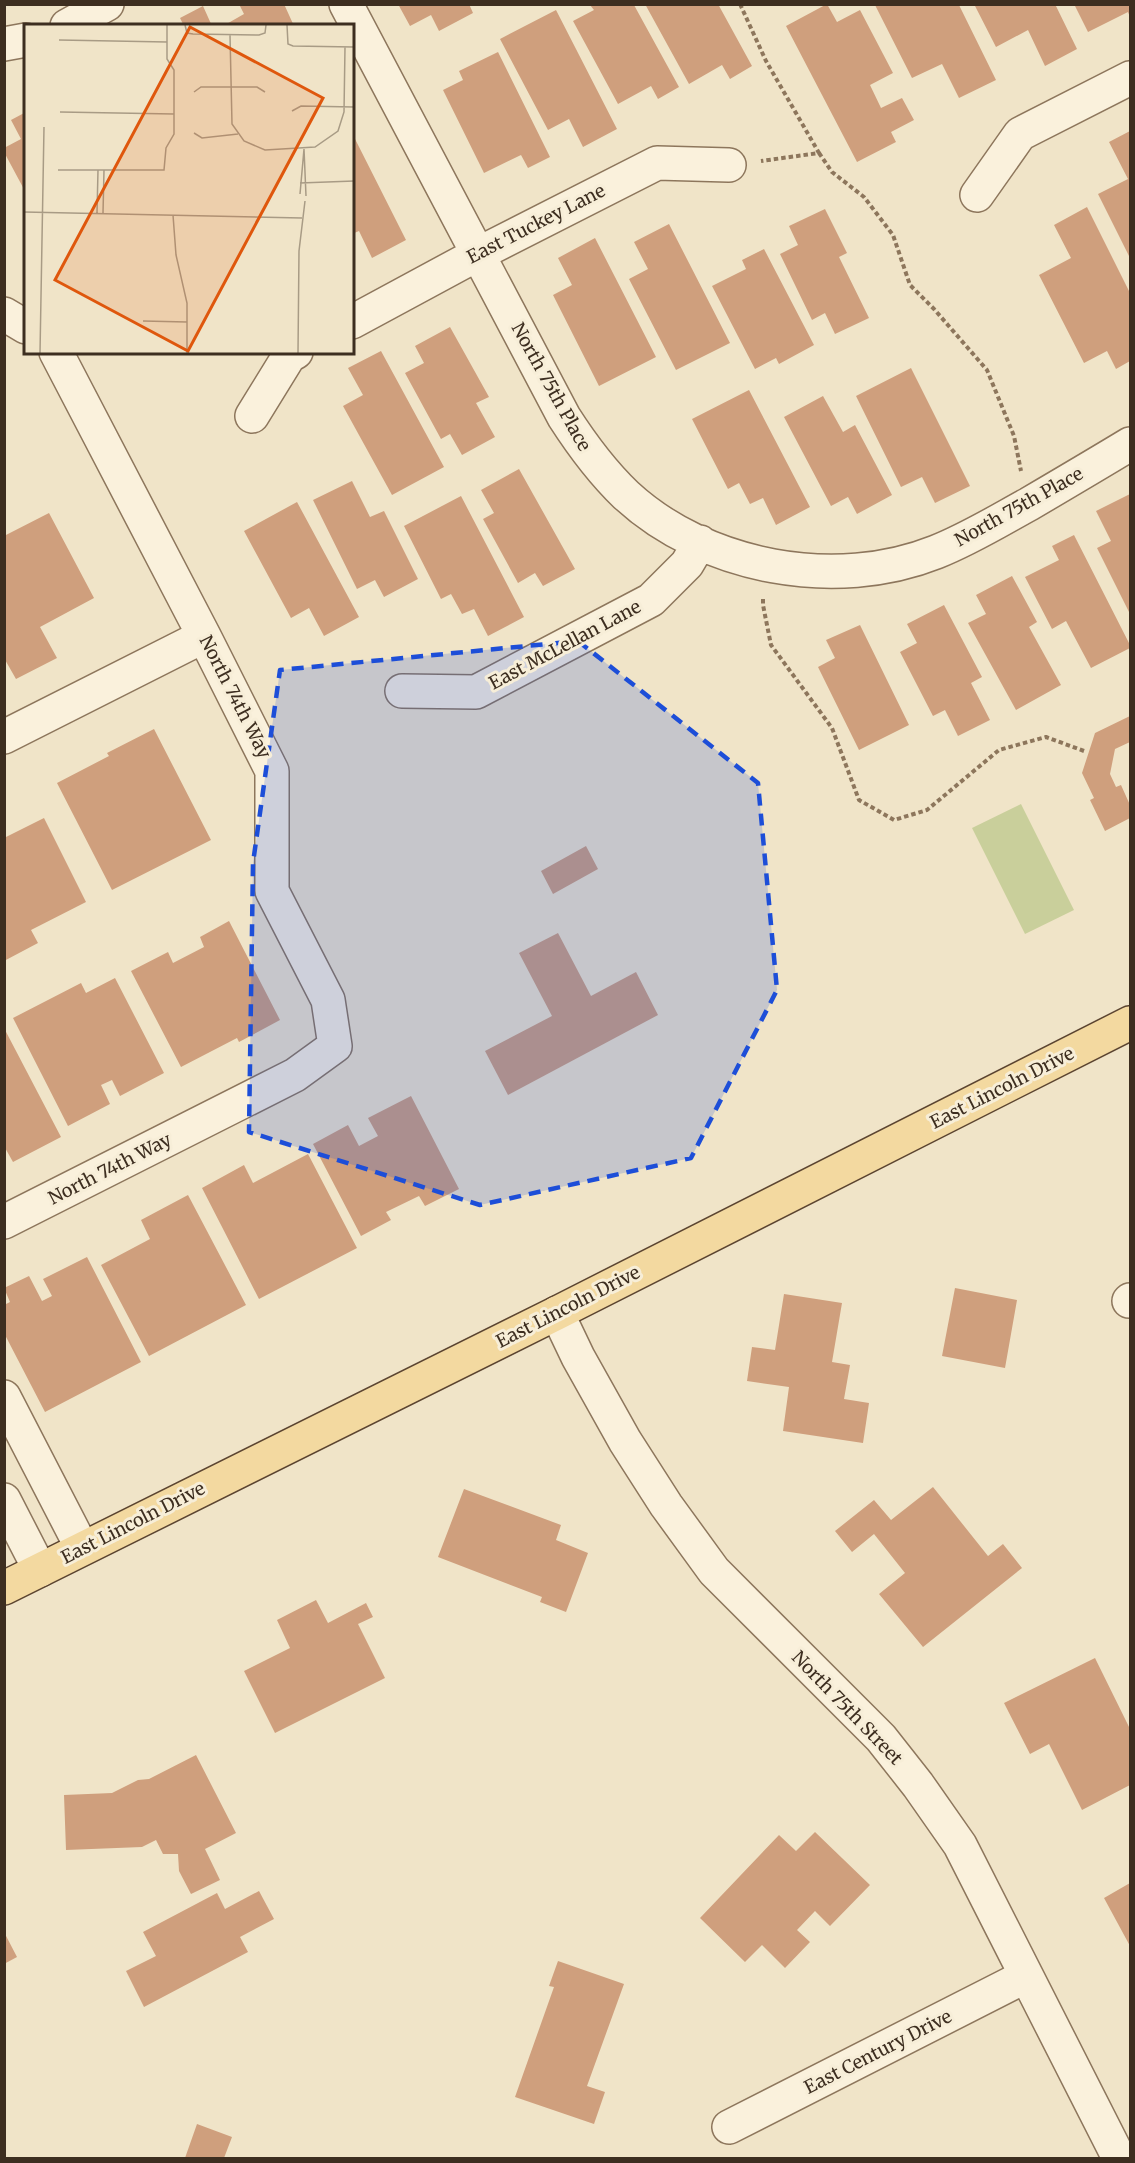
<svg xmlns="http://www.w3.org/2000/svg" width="1135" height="2163" font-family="Merriweather,serif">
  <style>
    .green { fill: #c9cf9b }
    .building { fill: #cf9f7d }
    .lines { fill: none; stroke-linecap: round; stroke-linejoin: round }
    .minor-casing { stroke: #8d765c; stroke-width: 36 }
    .major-casing { stroke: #5b4430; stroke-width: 36 }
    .path { stroke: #8d765c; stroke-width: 4; stroke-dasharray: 4.5 3; stroke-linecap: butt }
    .minor { stroke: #faf1dc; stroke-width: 33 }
    .major { stroke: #f3d9a0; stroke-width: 33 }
    .marked { fill: #1d4ed8; fill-opacity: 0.2; stroke: #1d4ed8; stroke-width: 4.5; stroke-dasharray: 12 8; stroke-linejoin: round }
    .labels { text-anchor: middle; stroke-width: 6; stroke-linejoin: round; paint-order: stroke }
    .street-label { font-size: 18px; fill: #3d2e20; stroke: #f7eed8 }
    .inset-road { fill: none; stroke: #a89b85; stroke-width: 1.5 }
    .view { fill: #df570d; fill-opacity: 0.15; stroke: #df570d; stroke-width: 3 }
    .inset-edge { fill: none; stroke: #3d2e20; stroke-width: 3 }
  </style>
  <rect width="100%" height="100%" fill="#f0e4c8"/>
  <path class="green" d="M 1021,804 L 1074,910 L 1025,934 L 972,828 Z"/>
  <path class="building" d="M 239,4 L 284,4 L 294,26 L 223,26 L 244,14 Z
    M 398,4 L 469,4 L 473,13 L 439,31 L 431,15 L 410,26 Z
    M 645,4 L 718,4 L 752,66 L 730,79 L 722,65 L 689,84 Z
    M 827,4 L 837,22 L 860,10 L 893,73 L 870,85 L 881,108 L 902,98 L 914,120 L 891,132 L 896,142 L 857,162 L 786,26 Z
    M 974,4 L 1055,4 L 1077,49 L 1045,66 L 1028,30 L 996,47 Z
    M 1074,4 L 1130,4 L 1130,17 L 1128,12 L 1088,32 Z
    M 590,5 L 634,5 L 679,87 L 658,99 L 651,86 L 618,104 L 573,21 L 594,10 Z
    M 875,5 L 959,5 L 996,80 L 959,98 L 942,64 L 912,78 Z
    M 203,6 L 212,26 L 184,26 L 180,18 Z
    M 556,10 L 617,129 L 583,147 L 569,119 L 548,130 L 500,39 Z
    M 498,52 L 550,157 L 528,168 L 521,155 L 484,173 L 443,90 L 463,80 L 459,71 Z
    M 26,112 L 26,193 L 4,152 L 4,148 L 21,139 L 11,120 Z
    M 1130,131 L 1130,258 L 1098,194 L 1128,179 L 1109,142 Z
    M 352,133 L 406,240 L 372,258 L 359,231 L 352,234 Z
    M 1087,207 L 1130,293 L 1130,361 L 1116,369 L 1107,351 L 1084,363 L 1039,275 L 1071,258 L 1054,225 Z
    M 825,209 L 847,253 L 839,257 L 869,318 L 835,334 L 825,313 L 812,320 L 780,254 L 798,245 L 789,226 Z
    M 669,224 L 730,343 L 676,370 L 629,279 L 648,269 L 634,242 Z
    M 595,238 L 656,357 L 599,386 L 553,295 L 572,285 L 558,258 Z
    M 764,249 L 814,345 L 779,364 L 776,358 L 755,369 L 712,286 L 746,269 L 742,260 Z
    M 450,327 L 489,397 L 476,403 L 495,437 L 462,455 L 450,434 L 441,439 L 405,373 L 424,363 L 415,346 Z
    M 381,351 L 444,467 L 392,495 L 343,406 L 363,395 L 348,368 Z
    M 911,368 L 970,486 L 935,503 L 922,477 L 901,487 L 856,396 Z
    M 749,390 L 810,507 L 776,525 L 763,498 L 750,504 L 739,483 L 728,489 L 692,419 Z
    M 823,396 L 843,432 L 855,425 L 892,495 L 857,514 L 848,497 L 831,506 L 784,417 Z
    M 519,469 L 575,569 L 543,586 L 535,573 L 518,583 L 483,519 L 494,513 L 481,490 Z
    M 352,481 L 370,517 L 384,511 L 418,579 L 384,597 L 375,580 L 357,589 L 313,500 Z
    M 1130,494 L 1130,614 L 1097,548 L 1111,541 L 1096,511 Z
    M 461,496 L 524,617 L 488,636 L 474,609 L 462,614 L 451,594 L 441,599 L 404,526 Z
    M 297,502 L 359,617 L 324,636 L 309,608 L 291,618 L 244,531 Z
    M 49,513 L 94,598 L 40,627 L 57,658 L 16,679 L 4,658 L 4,536 Z
    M 1074,535 L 1130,645 L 1130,648 L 1091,668 L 1066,621 L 1052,629 L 1025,577 L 1059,560 L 1052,546 Z
    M 1012,576 L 1037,622 L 1029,627 L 1061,685 L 1016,710 L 968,623 L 986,614 L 976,595 Z
    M 944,605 L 982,677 L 971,683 L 990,720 L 958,736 L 945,710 L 933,716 L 900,652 L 917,643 L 907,624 Z
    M 860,625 L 909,725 L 859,750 L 818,667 L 835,658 L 826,640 Z
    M 1130,716 L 1130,742 L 1115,749 L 1110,774 L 1116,787 L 1121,785 L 1130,805 L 1130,818 L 1105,831 L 1090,800 L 1094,798 L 1082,773 L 1095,733 Z
    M 154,729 L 211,840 L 112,890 L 57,783 L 109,756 L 107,753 Z
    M 44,818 L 86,902 L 31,930 L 38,943 L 4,961 L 4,838 Z
    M 586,846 L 598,869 L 553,894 L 541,871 Z
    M 229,921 L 280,1020 L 239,1042 L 237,1038 L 181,1067 L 131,971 L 168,952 L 173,963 L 204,947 L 200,937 Z
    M 558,933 L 591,996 L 636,972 L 658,1015 L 508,1095 L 485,1051 L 552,1016 L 519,953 Z
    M 115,978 L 164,1073 L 120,1096 L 112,1080 L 101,1085 L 110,1104 L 68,1126 L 13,1018 L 81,983 L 86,993 Z
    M 4,1028 L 61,1137 L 13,1162 L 4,1146 Z
    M 411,1096 L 459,1189 L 425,1206 L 419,1196 L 386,1212 L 391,1220 L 361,1236 L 313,1144 L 348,1125 L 359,1146 L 378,1136 L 368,1118 Z
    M 308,1154 L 357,1248 L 259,1299 L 202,1188 L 244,1165 L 253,1183 Z
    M 188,1195 L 246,1305 L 149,1356 L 101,1265 L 150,1239 L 141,1220 Z
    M 87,1257 L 141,1362 L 45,1412 L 4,1333 L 4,1305 L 10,1302 L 4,1288 L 29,1276 L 42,1301 L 52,1296 L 43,1279 Z
    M 955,1288 L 1017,1300 L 1005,1368 L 942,1356 Z
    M 784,1294 L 842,1303 L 832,1362 L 850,1365 L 844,1399 L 869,1403 L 863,1443 L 783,1431 L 789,1387 L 747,1381 L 752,1347 L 775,1350 Z
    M 933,1487 L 988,1556 L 1003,1544 L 1022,1568 L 923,1647 L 879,1594 L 905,1573 L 874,1534 L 852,1552 L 835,1531 L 874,1500 L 891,1520 Z
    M 464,1489 L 561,1525 L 556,1540 L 588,1553 L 566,1612 L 540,1602 L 542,1597 L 438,1557 Z
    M 316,1600 L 328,1623 L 366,1603 L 373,1617 L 358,1624 L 385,1678 L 275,1733 L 244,1671 L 290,1648 L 277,1620 Z
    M 1095,1658 L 1130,1729 L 1130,1785 L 1082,1810 L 1049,1744 L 1030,1754 L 1004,1703 Z
    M 196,1755 L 236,1833 L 205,1849 L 220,1880 L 191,1894 L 179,1871 L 178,1854 L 163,1854 L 156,1840 L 142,1847 L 66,1850 L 64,1795 L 112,1793 L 138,1780 L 149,1779 Z
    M 815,1832 L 870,1885 L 830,1926 L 815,1911 L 797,1930 L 810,1942 L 785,1968 L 762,1945 L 745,1962 L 700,1918 L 779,1835 L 796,1851 Z
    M 1130,1883 L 1130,1946 L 1104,1898 Z
    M 259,1891 L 274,1919 L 240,1937 L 248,1952 L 144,2007 L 126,1971 L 156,1956 L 143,1932 L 217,1893 L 225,1909 Z
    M 4,1932 L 17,1957 L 4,1964 Z
    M 558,1961 L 624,1984 L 587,2086 L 605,2092 L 594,2124 L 515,2097 L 554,1987 L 549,1986 Z
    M 197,2124 L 232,2137 L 224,2158 L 185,2158 Z"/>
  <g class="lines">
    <defs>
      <path id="minor" d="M 346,4 L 564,417 C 582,445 601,471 626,495 C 705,568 836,592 936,552 C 969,539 998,521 1029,504 C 1063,484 1097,464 1130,444
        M 67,26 L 107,4
        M 4,44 L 26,40
        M 977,195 L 1020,134 L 1130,78
        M 4,314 L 26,327
        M 352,322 L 478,254 L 657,163 L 729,165
        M 252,416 L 289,356 L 296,352
        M 402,691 L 476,692 L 651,600 L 687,564 L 700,542
        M 4,737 L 204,636
        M 4,1222 L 295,1075 L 335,1046 L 328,1000 L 272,891 L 272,771 L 204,636 L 56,352
        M 1129,1301 L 1130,1300
        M 557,1313 L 578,1357 L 625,1441 L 666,1505 L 714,1571 L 881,1738 L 918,1785 L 960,1845 L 1119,2158
        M 4,1397 L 82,1548
        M 4,1500 L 40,1570
        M 729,2127 L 1026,1976"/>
      <path id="major" d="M 4,1588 L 557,1313 L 1130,1023"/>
    </defs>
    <use href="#minor" class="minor-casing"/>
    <use href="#major" class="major-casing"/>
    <path class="path" d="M 740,4 L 766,61 L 819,153 L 761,161
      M 819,153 L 832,172 L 864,197 L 893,235 L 910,285 L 934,309 L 987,370 L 1014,436 L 1021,471
      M 763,599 L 763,605 L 771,645 L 832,728 L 859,800 L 894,820 L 927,810 L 999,750 L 1046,737 L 1084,751"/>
    <use href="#minor" class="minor"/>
    <use href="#major" class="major"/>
  </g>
  <path class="marked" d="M 578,641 L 758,783 L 777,990 L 691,1158 L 480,1205 L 249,1132 L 253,863 L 280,670 Z"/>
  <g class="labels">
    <g class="street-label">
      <text transform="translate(536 224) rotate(-27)" y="6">East Tuckey Lane</text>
      <text transform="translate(551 387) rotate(61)" y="6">North 75th Place</text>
      <text transform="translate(1019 507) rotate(-29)" y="6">North 75th Place</text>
      <text transform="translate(565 645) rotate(-28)" y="6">East McLellan Lane</text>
      <text transform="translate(235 697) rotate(63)" y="6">North 74th Way</text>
      <text transform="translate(1002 1088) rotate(-27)" y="6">East Lincoln Drive</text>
      <text transform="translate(110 1169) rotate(-27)" y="6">North 74th Way</text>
      <text transform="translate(568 1307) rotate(-27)" y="6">East Lincoln Drive</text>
      <text transform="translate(133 1523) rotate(-27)" y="6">East Lincoln Drive</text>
      <text transform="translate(847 1708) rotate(46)" y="6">North 75th Street</text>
      <text transform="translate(878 2052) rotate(-27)" y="6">East Century Drive</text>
    </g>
  </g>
  <g transform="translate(24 24)">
    <rect width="330" height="330" fill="#f0e4c8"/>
    <path class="inset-road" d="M 161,1 L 163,9 L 169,10 L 235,11 L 241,9 L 242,1M 263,1 L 264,20 L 269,22 L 330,23M 206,11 L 208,100 L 220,117 L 241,126 L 291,123 L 314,107 L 320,88 L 321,23M 35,16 L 143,18M 170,68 L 177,63 L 233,63 L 241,68M 268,87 L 277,82 L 330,83M 36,88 L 150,90M 170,109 L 178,114 L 214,110M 280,125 L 282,172M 34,146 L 140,146 L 142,124 L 150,110 L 150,46 L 143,35 L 143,1M 276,159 L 330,157M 276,170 L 280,125M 0,188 L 278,194M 73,189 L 74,146M 79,189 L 80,146M 149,191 L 152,231 L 163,279 L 163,329M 119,297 L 163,298M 16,329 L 20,103M 274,329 L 275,227 L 281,177"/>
    <path class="view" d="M 166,3 L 299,74 L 164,327 L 31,256 Z"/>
    <rect width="330" height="330" class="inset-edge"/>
  </g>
  <rect width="1135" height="2163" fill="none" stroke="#3d2e20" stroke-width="12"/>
</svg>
